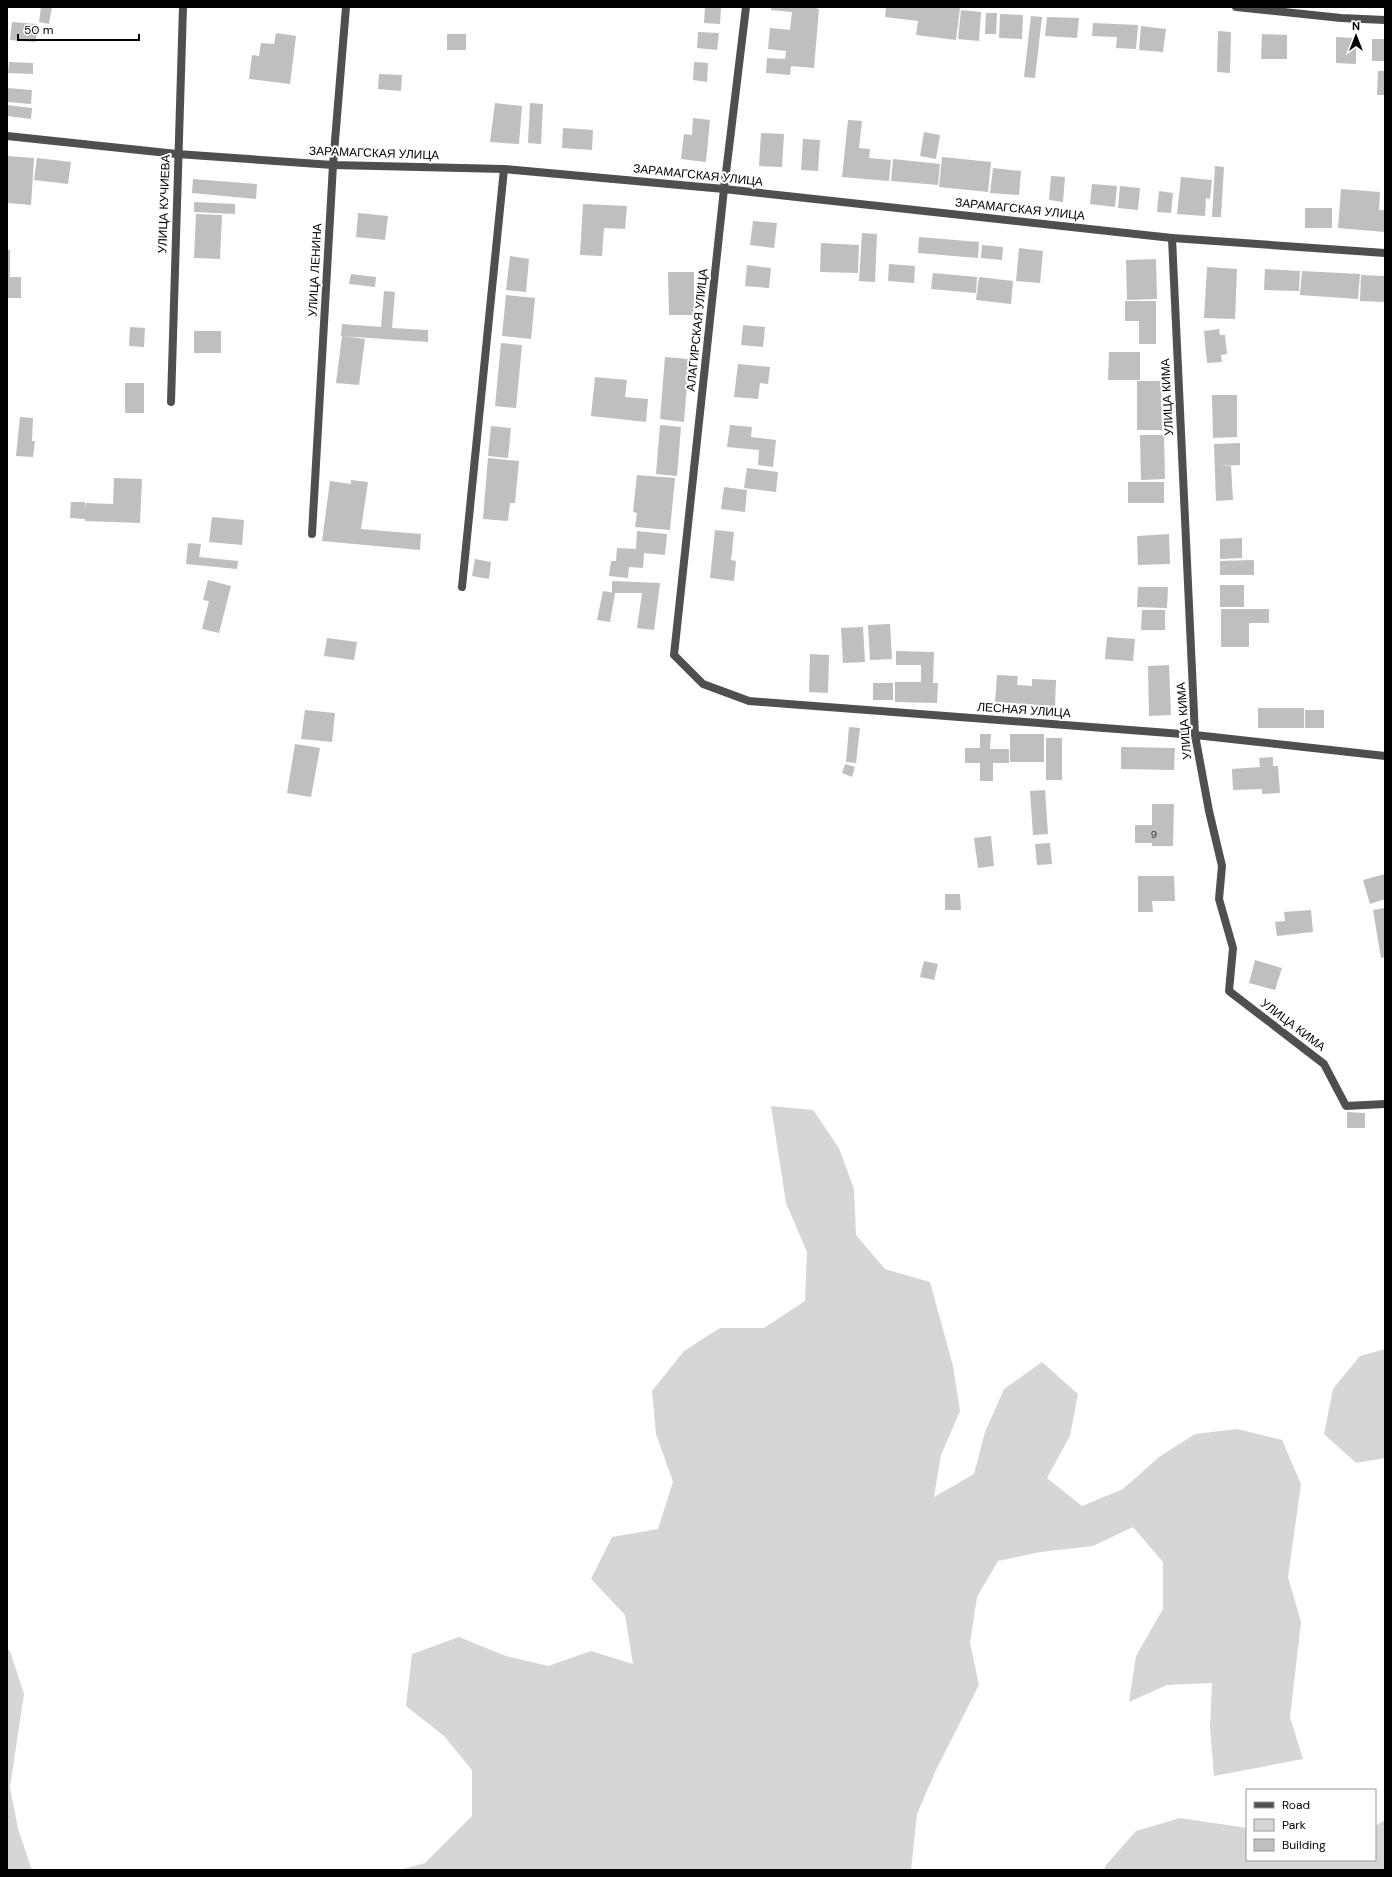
<svg xmlns="http://www.w3.org/2000/svg" width="1392" height="1877" font-family="'DM Sans',sans-serif">
  <style>
    .green { fill: #d6d6d6 }
    .building { fill: #bfbfbf }
    .lines { fill: none; stroke-linecap: round; stroke-linejoin: round }
    .minor { stroke: #4f4f4f; stroke-width: 8 }
    .tertiary { stroke: #4f4f4f; stroke-width: 8 }
    .labels { text-anchor: middle; stroke-width: 4; stroke-linejoin: round; paint-order: stroke }
    .number-label { font-size: 10px; fill: #303030 }
    .street-label { font-size: 12px; fill: #000; stroke: #fff }
  </style>
  <rect width="100%" height="100%" fill="#fff"/>
  <path class="green" d="M 771,1106 L 813,1110 L 839,1148 L 854,1189 L 856,1235 L 885,1269 L 930,1282 L 953,1366 L 960,1411 L 941,1455 L 934,1497 L 974,1474 L 985,1432 L 1004,1389 L 1042,1362 L 1078,1394 L 1070,1436 L 1047,1478 L 1082,1506 L 1123,1489 L 1159,1457 L 1195,1434 L 1237,1429 L 1282,1440 L 1301,1484 L 1288,1577 L 1301,1622 L 1290,1717 L 1303,1759 L 1214,1776 L 1210,1727 L 1212,1683 L 1167,1685 L 1129,1702 L 1136,1656 L 1163,1609 L 1163,1562 L 1133,1527 L 1093,1546 L 1040,1552 L 998,1561 L 977,1597 L 970,1643 L 979,1685 L 936,1770 L 917,1814 L 911,1870 L 400,1870 L 425,1863 L 472,1816 L 472,1770 L 444,1736 L 406,1706 L 412,1654 L 459,1637 L 506,1656 L 548,1666 L 591,1651 L 633,1664 L 625,1615 L 591,1579 L 612,1537 L 658,1529 L 673,1482 L 656,1434 L 652,1391 L 684,1351 L 720,1328 L 764,1328 L 805,1301 L 807,1252 L 786,1203 Z
    M 1385,1349 L 1385,1458 L 1356,1463 L 1324,1434 L 1333,1389 L 1360,1356 Z
    M 7,1648 L 10,1651 L 24,1694 L 10,1787 L 18,1829 L 32,1870 L 7,1870 Z
    M 1180,1818 L 1247,1828 L 1247,1860 L 1375,1860 L 1375,1826 L 1385,1820 L 1385,1870 L 1104,1870 L 1106,1865 L 1136,1831 Z"/>
  <path class="building" d="M 41,7 L 52,7 L 49,24 L 39,22 Z
    M 705,7 L 721,7 L 720,24 L 704,23 Z
    M 771,7 L 812,7 L 819,9 L 814,68 L 791,66 L 790,75 L 766,73 L 767,58 L 785,59 L 786,51 L 768,49 L 770,28 L 790,30 L 792,12 L 771,10 Z
    M 886,7 L 960,8 L 956,40 L 916,35 L 918,21 L 885,17 Z
    M 961,10 L 981,12 L 979,41 L 958,39 Z
    M 986,13 L 997,13 L 996,34 L 985,34 Z
    M 1000,14 L 1023,15 L 1022,39 L 999,38 Z
    M 1031,16 L 1042,17 L 1035,78 L 1024,77 Z
    M 1047,17 L 1079,18 L 1077,38 L 1045,36 Z
    M 12,22 L 37,24 L 36,42 L 10,40 Z
    M 1093,23 L 1138,25 L 1136,49 L 1116,48 L 1117,37 L 1092,36 Z
    M 1141,26 L 1166,29 L 1163,52 L 1139,50 Z
    M 1218,31 L 1231,32 L 1230,73 L 1217,72 Z
    M 698,32 L 719,33 L 717,50 L 697,48 Z
    M 276,33 L 296,36 L 290,84 L 249,79 L 252,55 L 259,56 L 261,43 L 274,44 Z
    M 447,34 L 466,34 L 466,50 L 447,50 Z
    M 1262,34 L 1287,35 L 1287,59 L 1261,59 Z
    M 1336,37 L 1356,38 L 1356,64 L 1336,63 Z
    M 1372,39 L 1385,39 L 1385,61 L 1372,61 Z
    M 9,62 L 33,63 L 33,74 L 8,73 Z
    M 694,62 L 708,63 L 707,82 L 693,80 Z
    M 1378,71 L 1385,71 L 1385,95 L 1377,95 Z
    M 379,74 L 402,75 L 401,91 L 378,89 Z
    M 7,88 L 32,90 L 31,104 L 7,102 Z
    M 495,103 L 522,106 L 519,144 L 490,142 Z
    M 530,103 L 543,104 L 541,144 L 528,143 Z
    M 7,105 L 32,108 L 31,119 L 7,116 Z
    M 693,118 L 710,120 L 706,162 L 681,159 L 684,134 L 692,135 Z
    M 848,120 L 862,121 L 859,148 L 870,149 L 869,158 L 891,160 L 889,181 L 842,177 Z
    M 563,128 L 593,130 L 592,150 L 562,148 Z
    M 924,132 L 940,135 L 936,159 L 920,156 Z
    M 761,133 L 784,134 L 782,167 L 759,166 Z
    M 803,139 L 820,140 L 818,171 L 801,170 Z
    M 7,156 L 34,158 L 31,205 L 7,203 Z
    M 942,157 L 991,162 L 988,192 L 939,187 Z
    M 37,158 L 71,162 L 68,184 L 34,180 Z
    M 893,159 L 940,164 L 938,185 L 891,181 Z
    M 1215,166 L 1224,167 L 1221,217 L 1212,217 Z
    M 993,168 L 1021,171 L 1019,195 L 990,193 Z
    M 1051,176 L 1065,177 L 1063,202 L 1049,200 Z
    M 1181,177 L 1212,180 L 1210,199 L 1206,198 L 1205,216 L 1177,214 Z
    M 193,179 L 257,184 L 256,199 L 192,193 Z
    M 1092,184 L 1117,186 L 1115,207 L 1090,204 Z
    M 1120,186 L 1140,188 L 1138,210 L 1118,208 Z
    M 1341,189 L 1380,192 L 1379,210 L 1385,210 L 1385,232 L 1338,228 Z
    M 1159,191 L 1173,193 L 1171,213 L 1157,212 Z
    M 194,202 L 235,204 L 235,214 L 194,212 Z
    M 583,204 L 627,206 L 625,229 L 604,228 L 602,256 L 580,255 Z
    M 1305,208 L 1332,208 L 1332,228 L 1305,228 Z
    M 358,213 L 388,216 L 385,240 L 356,237 Z
    M 196,214 L 222,215 L 220,259 L 194,258 Z
    M 753,221 L 777,223 L 774,248 L 750,245 Z
    M 862,233 L 877,234 L 875,282 L 859,281 Z
    M 919,237 L 979,242 L 978,258 L 918,253 Z
    M 821,243 L 859,245 L 858,273 L 820,272 Z
    M 982,245 L 1003,247 L 1002,260 L 981,258 Z
    M 1019,248 L 1043,251 L 1040,283 L 1016,281 Z
    M 7,250 L 10,250 L 10,277 L 21,277 L 21,298 L 7,298 Z
    M 510,256 L 529,259 L 526,292 L 506,290 Z
    M 1156,259 L 1157,299 L 1127,300 L 1126,260 Z
    M 889,264 L 915,266 L 914,283 L 888,281 Z
    M 747,265 L 771,268 L 769,288 L 745,286 Z
    M 1207,267 L 1237,269 L 1235,319 L 1204,318 Z
    M 1265,269 L 1300,271 L 1299,291 L 1264,290 Z
    M 1302,271 L 1360,274 L 1358,299 L 1300,295 Z
    M 668,272 L 694,272 L 694,315 L 669,315 Z
    M 933,273 L 977,277 L 976,293 L 931,289 Z
    M 351,274 L 376,277 L 375,287 L 349,284 Z
    M 1361,275 L 1385,276 L 1385,302 L 1360,301 Z
    M 979,277 L 1013,281 L 1011,304 L 976,300 Z
    M 384,291 L 395,292 L 392,328 L 428,330 L 428,342 L 341,336 L 342,324 L 381,327 Z
    M 506,295 L 535,298 L 531,339 L 502,336 Z
    M 1125,301 L 1156,301 L 1156,344 L 1139,344 L 1139,321 L 1125,321 Z
    M 743,325 L 765,327 L 763,347 L 741,345 Z
    M 130,327 L 145,328 L 144,347 L 129,346 Z
    M 1219,329 L 1220,335 L 1225,335 L 1227,354 L 1221,355 L 1222,362 L 1207,363 L 1204,331 Z
    M 194,331 L 221,331 L 221,353 L 194,353 Z
    M 342,336 L 365,339 L 359,385 L 336,383 Z
    M 501,343 L 522,345 L 516,408 L 495,406 Z
    M 1109,352 L 1140,352 L 1140,380 L 1108,380 Z
    M 665,357 L 689,359 L 684,422 L 660,419 Z
    M 738,364 L 770,367 L 768,384 L 760,383 L 758,399 L 734,397 Z
    M 595,377 L 627,380 L 625,397 L 648,399 L 646,422 L 591,416 Z
    M 1137,381 L 1161,381 L 1162,430 L 1137,430 Z
    M 125,383 L 144,383 L 144,413 L 125,413 Z
    M 1212,395 L 1237,395 L 1237,437 L 1213,438 Z
    M 20,417 L 33,418 L 32,441 L 35,441 L 33,457 L 16,456 Z
    M 660,425 L 681,427 L 677,476 L 656,474 Z
    M 730,425 L 752,427 L 751,437 L 776,440 L 773,467 L 758,465 L 759,450 L 727,447 Z
    M 491,426 L 511,428 L 508,458 L 488,456 Z
    M 1140,435 L 1164,435 L 1165,479 L 1141,480 Z
    M 1240,443 L 1240,465 L 1217,466 L 1231,466 L 1233,500 L 1216,501 L 1214,444 Z
    M 488,458 L 519,461 L 515,503 L 510,503 L 508,521 L 483,519 Z
    M 747,468 L 778,472 L 776,492 L 744,488 Z
    M 637,475 L 675,478 L 670,530 L 635,527 L 637,513 L 633,512 Z
    M 114,478 L 142,479 L 140,523 L 85,521 L 85,519 L 70,518 L 71,502 L 85,502 L 85,509 L 86,503 L 113,504 Z
    M 351,480 L 368,482 L 361,529 L 421,534 L 420,550 L 322,541 L 330,481 L 351,484 Z
    M 1128,482 L 1164,482 L 1164,503 L 1128,503 Z
    M 724,487 L 747,490 L 745,512 L 721,509 Z
    M 212,517 L 244,520 L 242,545 L 209,542 Z
    M 715,530 L 734,532 L 731,560 L 736,561 L 734,581 L 710,578 Z
    M 637,531 L 667,534 L 665,555 L 644,553 L 643,568 L 629,567 L 628,578 L 609,576 L 611,561 L 616,561 L 617,548 L 636,549 Z
    M 1169,534 L 1170,564 L 1138,565 L 1137,536 Z
    M 1242,538 L 1242,558 L 1220,559 L 1220,539 Z
    M 188,543 L 201,544 L 199,557 L 238,561 L 237,569 L 186,564 Z
    M 475,559 L 491,562 L 489,579 L 472,576 Z
    M 1254,560 L 1254,575 L 1220,575 L 1220,561 Z
    M 208,580 L 231,586 L 219,633 L 202,629 L 209,601 L 203,600 Z
    M 612,581 L 660,583 L 654,630 L 637,628 L 642,593 L 612,593 Z
    M 1220,585 L 1244,585 L 1244,607 L 1220,607 Z
    M 1138,587 L 1168,587 L 1167,608 L 1137,607 Z
    M 603,591 L 615,593 L 610,622 L 597,620 Z
    M 1221,609 L 1269,609 L 1269,623 L 1249,623 L 1249,647 L 1221,647 Z
    M 1142,610 L 1165,610 L 1165,630 L 1141,630 Z
    M 890,624 L 892,659 L 870,660 L 868,625 Z
    M 863,627 L 865,662 L 843,663 L 841,628 Z
    M 1107,637 L 1135,639 L 1133,661 L 1105,659 Z
    M 327,638 L 357,642 L 354,660 L 324,656 Z
    M 896,651 L 934,652 L 933,683 L 938,683 L 937,703 L 895,702 L 895,682 L 921,682 L 921,665 L 896,665 Z
    M 810,654 L 829,655 L 828,693 L 809,692 Z
    M 1169,665 L 1171,715 L 1149,716 L 1148,666 Z
    M 997,675 L 1018,676 L 1017,685 L 1032,686 L 1032,679 L 1056,680 L 1055,706 L 995,702 Z
    M 873,683 L 893,683 L 893,700 L 873,700 Z
    M 1258,708 L 1304,708 L 1304,728 L 1258,728 Z
    M 305,710 L 335,713 L 332,742 L 301,739 Z
    M 1305,710 L 1324,710 L 1324,728 L 1305,728 Z
    M 849,727 L 860,728 L 856,763 L 846,762 Z
    M 980,734 L 991,734 L 990,749 L 1009,749 L 1009,763 L 993,763 L 993,781 L 980,781 L 980,763 L 965,763 L 965,748 L 980,748 Z
    M 1010,734 L 1044,734 L 1044,762 L 1010,762 Z
    M 1046,738 L 1062,738 L 1062,780 L 1046,780 Z
    M 295,744 L 320,748 L 311,797 L 287,793 Z
    M 1121,747 L 1175,748 L 1174,770 L 1121,769 Z
    M 1273,757 L 1273,766 L 1278,766 L 1280,793 L 1262,794 L 1262,789 L 1233,790 L 1232,769 L 1260,767 L 1259,758 Z
    M 845,764 L 855,767 L 852,777 L 842,773 Z
    M 1045,790 L 1048,834 L 1033,835 L 1030,791 Z
    M 1152,804 L 1174,804 L 1173,846 L 1152,846 L 1152,843 L 1135,843 L 1135,825 L 1152,825 Z
    M 991,836 L 994,866 L 978,868 L 974,838 Z
    M 1050,843 L 1052,864 L 1037,865 L 1035,844 Z
    M 1385,874 L 1385,899 L 1370,904 L 1363,880 Z
    M 1138,876 L 1174,876 L 1175,901 L 1152,901 L 1153,912 L 1138,912 Z
    M 945,894 L 960,894 L 961,910 L 945,910 Z
    M 1385,908 L 1385,957 L 1381,958 L 1373,910 Z
    M 1311,910 L 1313,932 L 1277,936 L 1275,922 L 1285,921 L 1284,912 Z
    M 1255,960 L 1282,968 L 1275,990 L 1249,983 Z
    M 924,961 L 938,964 L 934,980 L 920,977 Z
    M 1347,1112 L 1365,1113 L 1365,1128 L 1347,1128 Z"/>
  <g class="lines">
    <path class="minor" d="M 746,7 L 724,189 L 674,655 L 703,684 L 749,701 L 1195,735 L 1385,756
      M 1236,7 L 1341,18 L 1385,20
      M 1172,238 L 1195,735 L 1209,811 L 1222,866 L 1219,899 L 1233,948 L 1229,991 L 1324,1064 L 1346,1106 L 1385,1104
      M 171,402 L 183,7
      M 312,534 L 333,165
      M 462,587 L 504,169"/>
    <path class="tertiary" d="M 7,136 L 177,154 L 333,165 L 504,169 L 724,189 L 1172,238 L 1385,253
      M 333,165 L 346,7"/>
  </g>
  <g class="labels">
    <g class="number-label">
      <text x="1154" y="838">9</text>
    </g>
    <g class="street-label">
      <text transform="translate(374 153) rotate(2)" y="4">ЗАРАМАГСКАЯ УЛИЦА</text>
      <text transform="translate(698 175) rotate(6)" y="4">ЗАРАМАГСКАЯ УЛИЦА</text>
      <text transform="translate(164 204) rotate(-88)" y="4">УЛИЦА КУЧИЕВА</text>
      <text transform="translate(1020 209) rotate(6)" y="4">ЗАРАМАГСКАЯ УЛИЦА</text>
      <text transform="translate(315 270) rotate(-87)" y="4">УЛИЦА ЛЕНИНА</text>
      <text transform="translate(697 330) rotate(-84)" y="4">АЛАГИРСКАЯ УЛИЦА</text>
      <text transform="translate(1167 397) rotate(-93)" y="4">УЛИЦА КИМА</text>
      <text transform="translate(1024 710) rotate(4)" y="4">ЛЕСНАЯ УЛИЦА</text>
      <text transform="translate(1184 721) rotate(-95)" y="4">УЛИЦА КИМА</text>
      <text transform="translate(1293 1025) rotate(37)" y="4">УЛИЦА КИМА</text>
    </g>
  </g>
  <rect width="1392" height="1877" fill="none" stroke="#000000" stroke-width="16"/>
  <rect x="1246" y="1789" width="130" height="72" fill="#ffffff" stroke="#999999"/>
  <rect x="1254" y="1802" width="20" height="6" fill="#4f4f4f" stroke="#999999"/>
  <text x="1282" y="1809" font-size="12" fill="#000000">Road</text>
  <rect x="1254" y="1819" width="20" height="12" fill="#d6d6d6" stroke="#999999"/>
  <text x="1282" y="1829" font-size="12" fill="#000000">Park</text>
  <rect x="1254" y="1839" width="20" height="12" fill="#bfbfbf" stroke="#999999"/>
  <text x="1282" y="1849" font-size="12" fill="#000000">Building</text>
  <g transform="translate(1356 36)" stroke="#ffffff" stroke-width="3" paint-order="stroke">
  <path d="M0-3L7 15L0 10L-7 15Z" fill="#000000"/>
  <text y="-6" font-size="11" font-weight="bold" text-anchor="middle" fill="#000000">N</text>
  </g>
  <path d="M18 34v6h121v-6" fill="none" stroke="#000000" stroke-width="2"/>
  <text x="24" y="34" font-size="12" fill="#000000" stroke="#ffffff" stroke-width="3" paint-order="stroke">50 m</text>
</svg>
